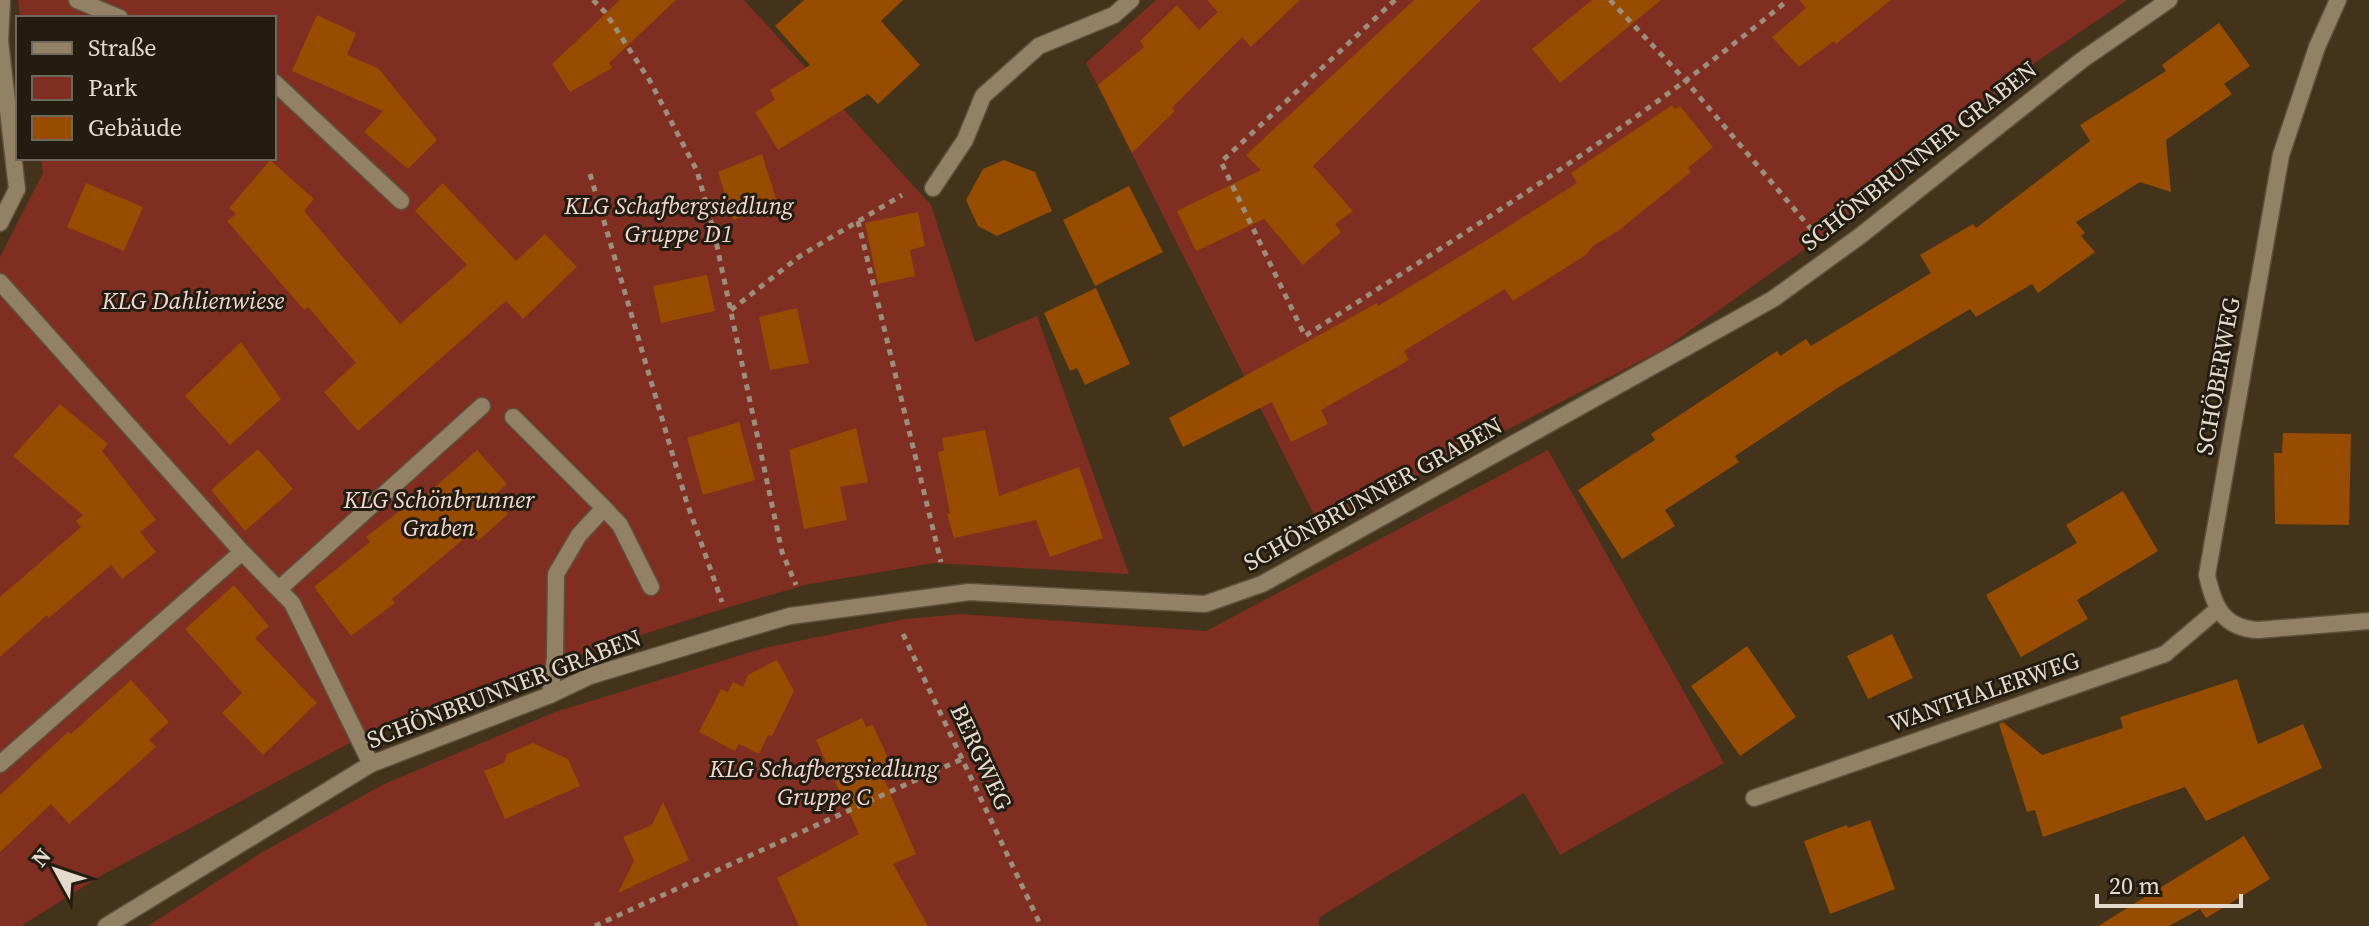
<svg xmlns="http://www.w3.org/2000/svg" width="2369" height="926" font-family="'Source Serif 4',serif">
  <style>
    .green { fill: #7f2e21 }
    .building { fill: #974c00 }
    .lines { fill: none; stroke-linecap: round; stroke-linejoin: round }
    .service-casing { stroke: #5d513b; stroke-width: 19 }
    .minor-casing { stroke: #5d513b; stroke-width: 19 }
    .path { stroke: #9b8f7c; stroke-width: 5; stroke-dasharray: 6 6; stroke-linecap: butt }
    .service { stroke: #938166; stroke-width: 16 }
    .minor { stroke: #938166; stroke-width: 16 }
    .labels { text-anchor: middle; stroke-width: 6; stroke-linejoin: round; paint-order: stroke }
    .street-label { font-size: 24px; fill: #e4dbcc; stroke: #231c11 }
    .park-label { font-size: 24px; font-style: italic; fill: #f2d7d2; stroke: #231c11 }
  </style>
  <rect width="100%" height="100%" fill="#43331a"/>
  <path class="green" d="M 18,0 L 744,0 L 931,205 L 975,342 L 1037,316 L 1129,574 L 933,563 L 805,585 L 716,611 L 523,673 L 376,729 L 104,874 L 21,926 L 0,926 L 0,257 L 43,173 L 41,158 L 274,158 L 274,18 L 20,18 Z
    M 1156,0 L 2127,0 L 2023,71 L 1819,239 L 1664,349 L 1320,526 L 1086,63 Z
    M 1548,450 L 1724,763 L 1560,855 L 1524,793 L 1320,917 L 1318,926 L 148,926 L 261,853 L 384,784 L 555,712 L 764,648 L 905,619 L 961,614 L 1206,631 Z"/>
  <path class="building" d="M 620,0 L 676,0 L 609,63 L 612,68 L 570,92 L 552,64 Z
    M 804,0 L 903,0 L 881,21 L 920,65 L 878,104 L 868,94 L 778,150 L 755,112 L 775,100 L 770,90 L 810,65 L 775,26 Z
    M 1207,0 L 1300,0 L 1251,47 L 1242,37 L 1172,108 L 1175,111 L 1132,153 L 1098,85 L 1144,47 L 1140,41 L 1177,5 L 1199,30 L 1218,12 Z
    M 1414,0 L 1481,0 L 1313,166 L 1353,211 L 1335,224 L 1341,232 L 1303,265 L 1264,219 L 1196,251 L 1177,211 L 1261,170 L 1246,155 Z
    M 1592,0 L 1661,0 L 1560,83 L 1532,49 Z
    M 1799,0 L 1891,0 L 1836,44 L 1834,41 L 1799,67 L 1772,37 L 1806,8 Z
    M 317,15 L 356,33 L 347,55 L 378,68 L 437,140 L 408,169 L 364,132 L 383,111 L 292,71 Z
    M 2219,23 L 2250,66 L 2224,84 L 2232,94 L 2166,140 L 2171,192 L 2140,182 L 2076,222 L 2085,233 L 2081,236 L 2095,252 L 2038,293 L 2032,284 L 1976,317 L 1970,309 L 1839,387 L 1735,456 L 1739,462 L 1665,510 L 1675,526 L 1622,559 L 1578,490 L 1655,440 L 1651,434 L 1777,351 L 1780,356 L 1806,339 L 1811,346 L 1931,273 L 1920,255 L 1973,224 L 1976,228 L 2090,141 L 2080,125 L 2166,71 L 2162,65 Z
    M 1672,105 L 1675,109 L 1680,106 L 1713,147 L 1688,168 L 1691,172 L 1618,231 L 1593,246 L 1586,255 L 1513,301 L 1505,289 L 1404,351 L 1409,360 L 1321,410 L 1328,424 L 1291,442 L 1272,402 L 1183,447 L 1169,418 L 1377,303 L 1378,306 L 1487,240 L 1577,183 L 1571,173 Z
    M 762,154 L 778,205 L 733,220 L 718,172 Z
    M 270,160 L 314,199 L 304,211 L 400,324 L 467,265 L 415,211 L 443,183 L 516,261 L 545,234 L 577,267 L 523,319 L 506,301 L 358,431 L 324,392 L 356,363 L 308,307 L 304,310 L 227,221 L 236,214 L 229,208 Z
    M 1004,160 L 1035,172 L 1052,211 L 997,236 L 978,226 L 966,200 L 983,169 Z
    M 86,183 L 143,207 L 124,251 L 67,227 Z
    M 1129,186 L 1163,252 L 1095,286 L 1063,220 Z
    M 918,212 L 925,246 L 910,250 L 915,276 L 878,284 L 865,223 Z
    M 707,275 L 715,311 L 661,323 L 653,286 Z
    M 1096,288 L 1130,364 L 1085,385 L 1077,368 L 1070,371 L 1044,313 Z
    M 797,308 L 809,363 L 770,370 L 759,317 Z
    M 241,342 L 281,399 L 230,445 L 185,396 Z
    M 60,404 L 108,444 L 102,451 L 156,520 L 140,532 L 156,552 L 122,579 L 111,565 L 49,618 L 47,615 L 0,657 L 0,597 L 81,527 L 76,521 L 83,515 L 13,456 Z
    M 739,422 L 755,480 L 703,495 L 687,438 Z
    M 856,428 L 868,482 L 840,487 L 847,520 L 804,529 L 789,450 Z
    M 985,430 L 999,496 L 1079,467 L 1103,538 L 1050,557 L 1036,520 L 954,538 L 947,514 L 950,513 L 938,452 L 944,451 L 942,438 Z
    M 2283,433 L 2351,434 L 2349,525 L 2275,524 L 2274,453 L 2282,453 Z
    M 258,449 L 293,489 L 245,531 L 211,490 Z
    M 477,450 L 507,484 L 493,496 L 508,514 L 478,541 L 471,533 L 392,599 L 395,603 L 351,636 L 314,587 L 370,542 L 366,537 L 406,506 L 409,510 Z
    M 2123,491 L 2158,551 L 2077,600 L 2088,619 L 2021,657 L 1986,595 L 2077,543 L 2066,525 Z
    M 234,585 L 269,626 L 255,638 L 317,703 L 263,755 L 222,713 L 242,693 L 185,629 Z
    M 1892,634 L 1913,678 L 1868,699 L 1847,656 Z
    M 1747,646 L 1796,717 L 1740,756 L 1691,686 Z
    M 777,660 L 794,691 L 772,736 L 768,735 L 759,754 L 739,744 L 735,751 L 699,732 L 721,689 L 728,692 L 733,682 L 743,687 L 748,675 Z
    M 2237,679 L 2258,744 L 2303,724 L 2322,768 L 2206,821 L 2185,787 L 2043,837 L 2035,810 L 2027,812 L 1999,724 L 2003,722 L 2042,755 L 2123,728 L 2120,717 Z
    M 131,680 L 169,722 L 149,740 L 156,747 L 69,824 L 51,804 L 0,852 L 0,795 L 68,732 L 71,734 Z
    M 862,718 L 866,727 L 873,725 L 893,769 L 882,774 L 916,854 L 893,864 L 928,926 L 799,926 L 777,878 L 859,834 L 816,740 Z
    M 533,743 L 568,759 L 580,786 L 505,819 L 484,771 L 504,763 L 507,754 Z
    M 663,802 L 689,860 L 618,893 L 634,861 L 623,837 L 652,825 Z
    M 1870,820 L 1895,889 L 1830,914 L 1804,841 L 1847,825 L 1848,828 Z
    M 2244,836 L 2270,879 L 2206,918 L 2200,909 L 2169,926 L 2098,926 Z"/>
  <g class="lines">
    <defs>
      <path id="service" d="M 77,0 L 120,18
        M 274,82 L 401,201
        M 933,188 L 965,140 L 983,96 L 1039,46 L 1114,15 L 1131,0
        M 0,223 L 17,189
        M 0,282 L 242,552 L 292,603 L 371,764
        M 513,417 L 604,508 L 579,535 L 556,574 L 555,658 L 550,695
        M 604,508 L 620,525 L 651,587
        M 279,589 L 482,406
        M 0,764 L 242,552"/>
      <path id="minor" d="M 2338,0 L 2317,47 L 2281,155 L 2207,575 C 2214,607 2223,628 2258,630 L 2369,621
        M 0,41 L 17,189
        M 0,41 L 2,0
        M 1754,798 L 2165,654 L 2218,609
        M 106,926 L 371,764 L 550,695 L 590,676 L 735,632 L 790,616 L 969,592 L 1205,604 L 1262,584 L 1773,299 L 1860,236 L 2082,60 L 2169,0"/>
    </defs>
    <use href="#service" class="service-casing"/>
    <use href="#minor" class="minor-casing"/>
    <path class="path" d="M 593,0 L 605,12 L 650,81 L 697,171 L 714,232 L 782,552 L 796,585
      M 1395,0 L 1221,162 L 1305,336 C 1470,229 1637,126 1788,0
      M 1610,0 L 1686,81 L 1812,230
      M 590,174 L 686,500 L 722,602
      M 858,221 L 941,562
      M 731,310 L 800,256 L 902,195
      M 903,634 L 1041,926
      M 595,926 L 962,759"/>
    <use href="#service" class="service"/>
    <use href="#minor" class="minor"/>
  </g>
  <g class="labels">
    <g class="street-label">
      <text transform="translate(1919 156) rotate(-38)" y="8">SCHÖNBRUNNER GRABEN</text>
      <text transform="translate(2218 376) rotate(-80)" y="8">SCHÖBERWEG</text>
      <text transform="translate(1373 494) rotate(-29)" y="8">SCHÖNBRUNNER GRABEN</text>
      <text transform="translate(504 689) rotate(-21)" y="8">SCHÖNBRUNNER GRABEN</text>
      <text transform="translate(1984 692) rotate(-19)" y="8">WANTHALERWEG</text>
      <text transform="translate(981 757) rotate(65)" y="8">BERGWEG</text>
    </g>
    <g class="park-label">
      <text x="679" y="214">KLG Schafbergsiedlung<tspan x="679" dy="28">Gruppe D1</tspan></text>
      <text x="193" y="309">KLG Dahlienwiese</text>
      <text x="439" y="508">KLG Schönbrunner<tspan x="439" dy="28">Graben</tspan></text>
      <text x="824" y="777">KLG Schafbergsiedlung<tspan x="824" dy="28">Gruppe C</tspan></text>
    </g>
  </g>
  <rect x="16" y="16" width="260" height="144" fill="#231c11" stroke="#70685c" stroke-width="2"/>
  <rect x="32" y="42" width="40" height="12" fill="#938166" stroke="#70685c" stroke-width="2"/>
  <text x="88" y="56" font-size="24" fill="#e4dbcc">Straße</text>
  <rect x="32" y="76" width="40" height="24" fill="#7f2e21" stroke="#70685c" stroke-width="2"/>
  <text x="88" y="96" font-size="24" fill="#e4dbcc">Park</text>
  <rect x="32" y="116" width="40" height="24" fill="#974c00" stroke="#70685c" stroke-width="2"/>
  <text x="88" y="136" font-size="24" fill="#e4dbcc">Gebäude</text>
  <g transform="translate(56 870) rotate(310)" stroke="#231c11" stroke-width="6" paint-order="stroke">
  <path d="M0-6L14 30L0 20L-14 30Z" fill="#e4dbcc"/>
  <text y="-12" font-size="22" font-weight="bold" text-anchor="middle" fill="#e4dbcc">N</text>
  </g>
  <path d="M2097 894v12h144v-12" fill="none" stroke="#e4dbcc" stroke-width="4"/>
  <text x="2109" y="894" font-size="24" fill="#e4dbcc" stroke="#231c11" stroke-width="6" paint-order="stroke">20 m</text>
</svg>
